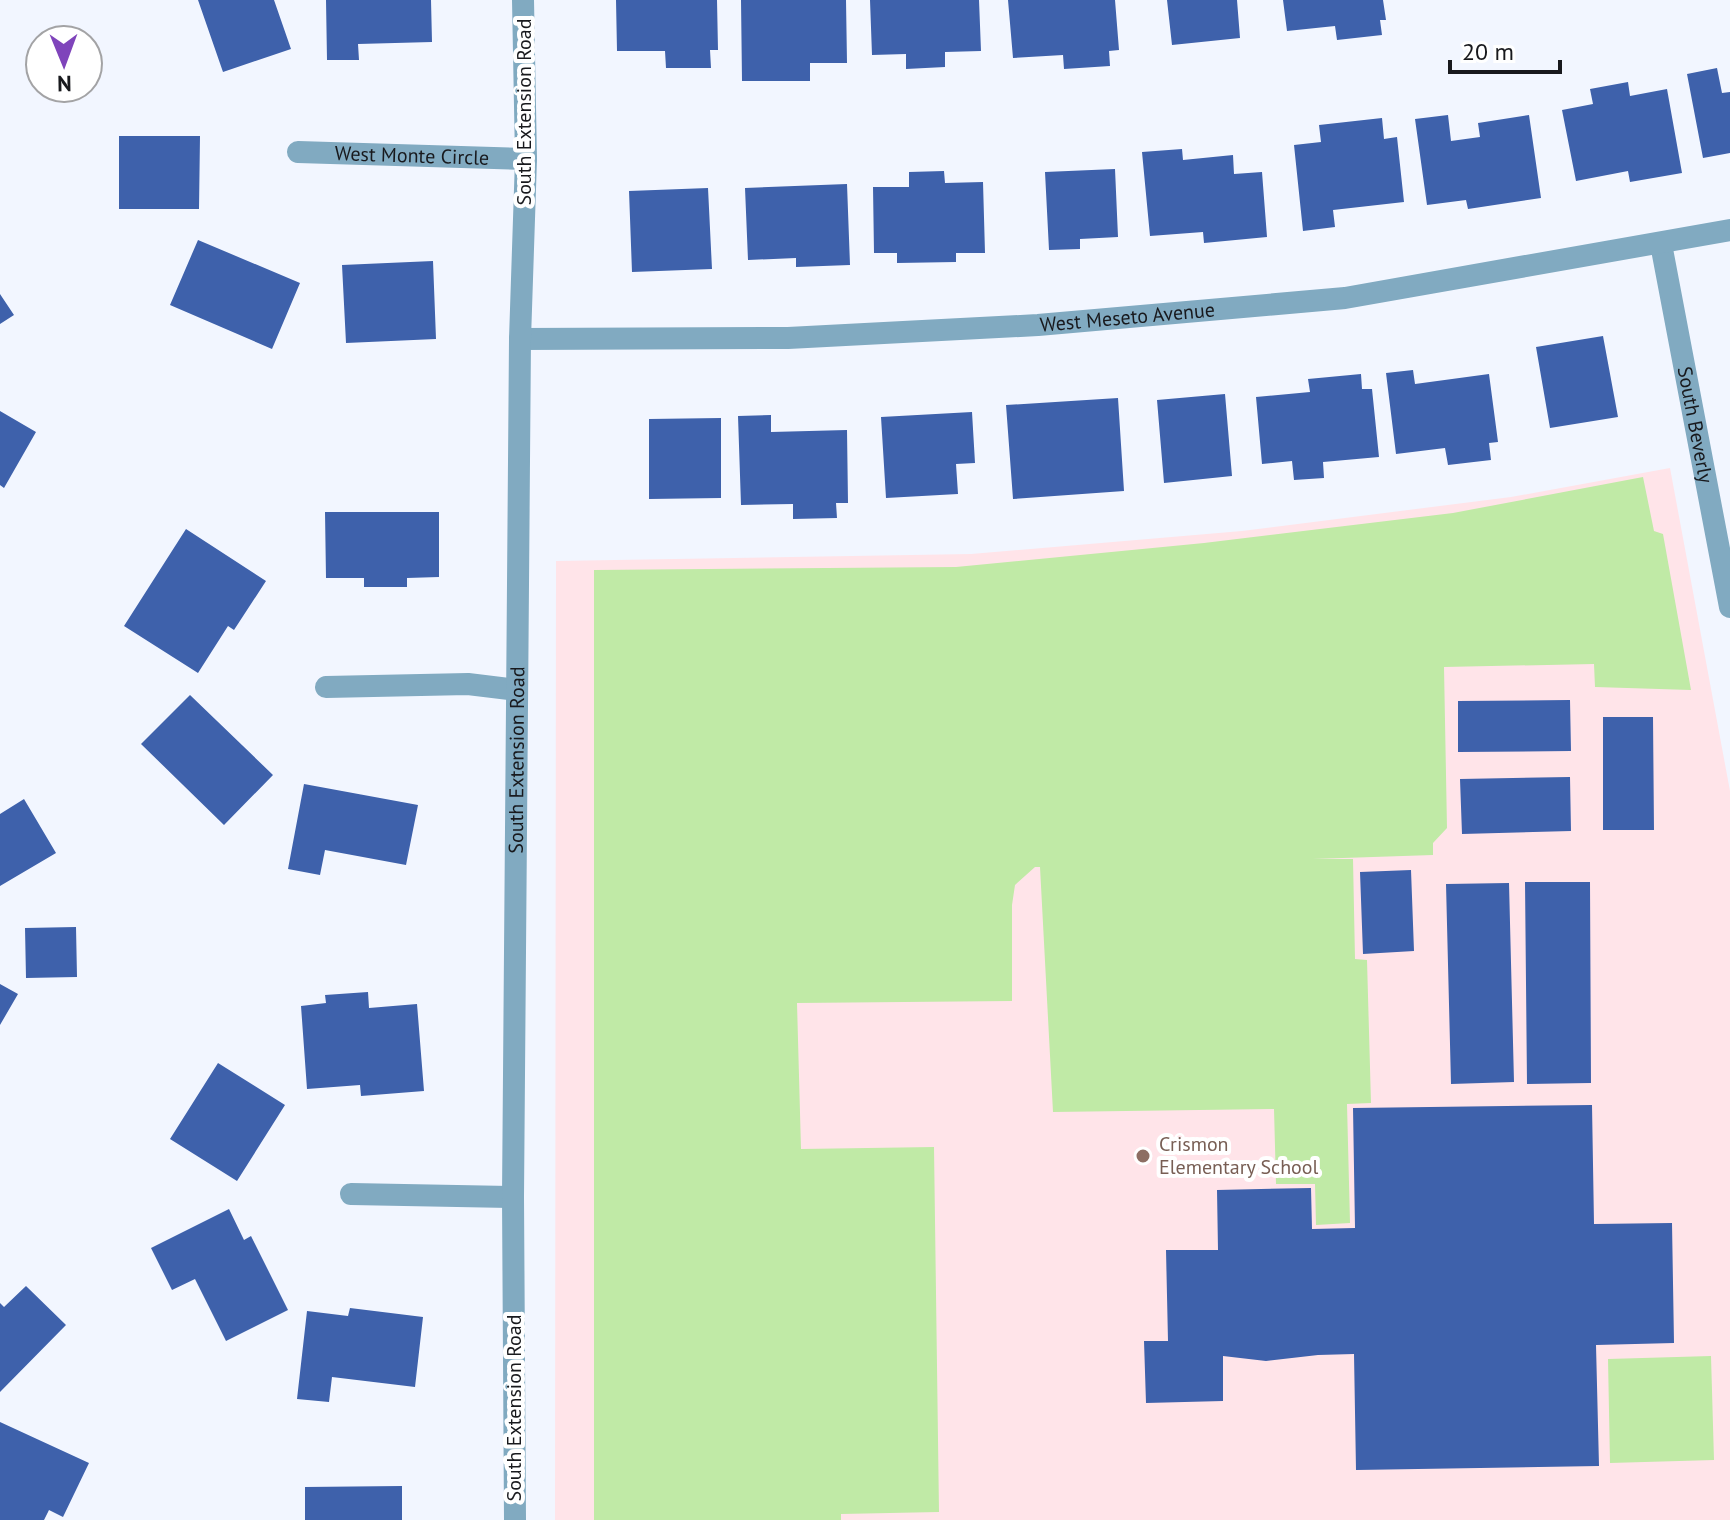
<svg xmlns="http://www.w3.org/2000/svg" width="1730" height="1520" font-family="'PT Sans',sans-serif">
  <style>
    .education { fill: #ffe4e9 }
    .green { fill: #c0eaa6 }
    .building { fill: #3e61ab }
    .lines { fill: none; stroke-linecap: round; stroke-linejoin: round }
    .minor { stroke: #81aac1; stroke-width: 22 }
    .tertiary { stroke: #81aac1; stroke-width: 22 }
    .education-dot { fill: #8d6e63; stroke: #fff; stroke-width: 3 }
    .labels { text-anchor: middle; stroke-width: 8; stroke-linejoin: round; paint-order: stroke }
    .street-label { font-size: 20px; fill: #18191d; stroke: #fff }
    .education-label { font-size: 20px; fill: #785e54; stroke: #fff; text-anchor: start }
  </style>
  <rect width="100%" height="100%" fill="#f2f6ff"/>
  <path class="education" d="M 1670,468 L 1730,791 L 1730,1520 L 555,1520 L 556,561 L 971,554 L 1242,531 L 1511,497 Z"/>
  <path class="green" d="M 1643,477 L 1654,531 L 1663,534 L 1691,690 L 1595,687 L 1594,664 L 1444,667 L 1447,828 L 1433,843 L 1433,855 L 1313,859 L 1353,859 L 1355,959 L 1367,960 L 1371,1103 L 1347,1104 L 1350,1223 L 1316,1225 L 1315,1184 L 1276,1184 L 1274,1109 L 1053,1112 L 1040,867 L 1035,867 L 1015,885 L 1012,905 L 1012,1001 L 797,1003 L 801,1149 L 934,1147 L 939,1512 L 841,1514 L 841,1520 L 594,1520 L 594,570 L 956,567 L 1204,543 L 1453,513 Z
    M 1711,1356 L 1714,1460 L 1610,1463 L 1608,1359 Z"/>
  <path class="building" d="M 198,0 L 274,0 L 291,49 L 223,72 Z
    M 326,0 L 431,0 L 432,42 L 358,44 L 359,60 L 327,60 Z
    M 616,0 L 717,0 L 718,50 L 710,50 L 711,68 L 666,68 L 665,51 L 617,51 Z
    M 741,0 L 846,0 L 847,63 L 810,63 L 810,81 L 742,81 Z
    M 870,0 L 979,0 L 981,51 L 945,52 L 945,67 L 906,69 L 906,54 L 872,55 Z
    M 1008,0 L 1115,0 L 1119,50 L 1109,51 L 1110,66 L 1064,69 L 1063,55 L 1013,58 Z
    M 1167,0 L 1237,0 L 1240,38 L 1172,45 Z
    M 1283,0 L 1383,0 L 1386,20 L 1380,20 L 1382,35 L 1337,40 L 1335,26 L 1287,31 Z
    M 1717,68 L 1722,93 L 1730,92 L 1730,153 L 1703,158 L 1687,74 Z
    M 1628,82 L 1630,96 L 1667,89 L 1682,173 L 1630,182 L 1628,171 L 1576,181 L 1562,110 L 1593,104 L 1590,89 Z
    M 1448,115 L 1451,141 L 1480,137 L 1478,123 L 1529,115 L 1541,198 L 1468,209 L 1466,200 L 1427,205 L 1415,119 Z
    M 1382,118 L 1384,139 L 1397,137 L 1404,202 L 1333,210 L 1335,227 L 1303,231 L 1294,145 L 1321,142 L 1319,125 Z
    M 119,136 L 200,136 L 199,209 L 119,209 Z
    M 1182,149 L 1183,160 L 1233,155 L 1234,174 L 1262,172 L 1267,237 L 1204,243 L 1203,232 L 1150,236 L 1142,152 Z
    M 1115,169 L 1118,237 L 1080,239 L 1080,249 L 1049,250 L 1045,172 Z
    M 944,171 L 945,183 L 983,182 L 985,253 L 956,253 L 956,262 L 897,263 L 897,253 L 874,253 L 873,187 L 909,187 L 909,172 Z
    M 847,184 L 850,265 L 796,267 L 796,258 L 748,260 L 745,188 Z
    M 708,188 L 712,269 L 632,272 L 629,191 Z
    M 198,240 L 300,283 L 272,349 L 170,305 Z
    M 433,261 L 436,339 L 346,343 L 342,265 Z
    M 0,294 L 14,315 L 0,324 Z
    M 1603,336 L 1618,417 L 1550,428 L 1536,347 Z
    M 1413,370 L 1415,384 L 1489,374 L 1498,442 L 1489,443 L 1491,460 L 1448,465 L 1445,448 L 1396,454 L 1386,373 Z
    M 1361,374 L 1362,389 L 1372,389 L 1379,457 L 1323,462 L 1324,478 L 1294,480 L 1292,461 L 1262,464 L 1256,397 L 1310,392 L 1308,379 Z
    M 1225,394 L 1232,476 L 1164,483 L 1157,400 Z
    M 1118,398 L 1124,491 L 1013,499 L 1006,405 Z
    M 0,411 L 36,432 L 4,488 L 0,485 Z
    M 972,412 L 975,463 L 956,464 L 958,494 L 886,498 L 881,417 Z
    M 771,415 L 771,432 L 847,430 L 848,503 L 836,503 L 837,518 L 793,519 L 793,504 L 741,505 L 738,416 Z
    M 721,418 L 721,498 L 649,499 L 649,419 Z
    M 325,512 L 439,512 L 439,577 L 407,578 L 407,587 L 364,587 L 364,578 L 326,578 Z
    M 186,529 L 266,581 L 234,630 L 228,626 L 198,673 L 124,626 Z
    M 190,695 L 273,775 L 224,825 L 141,744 Z
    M 1570,700 L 1571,751 L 1458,752 L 1458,701 Z
    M 1603,717 L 1653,717 L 1654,830 L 1603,830 Z
    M 1570,777 L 1571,831 L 1462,834 L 1460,779 Z
    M 304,784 L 418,805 L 406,865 L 325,850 L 320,875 L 288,869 Z
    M 24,799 L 56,853 L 0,886 L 0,814 Z
    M 1411,870 L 1414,951 L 1363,954 L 1360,872 Z
    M 1525,882 L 1590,882 L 1591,1083 L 1527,1084 Z
    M 1509,883 L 1514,1082 L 1451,1084 L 1446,884 Z
    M 76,927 L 77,977 L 26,978 L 25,928 Z
    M 0,984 L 18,994 L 0,1025 Z
    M 368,992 L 369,1008 L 417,1004 L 424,1091 L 361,1096 L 360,1085 L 307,1089 L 301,1006 L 326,1003 L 325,995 Z
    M 218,1063 L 285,1105 L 237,1181 L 170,1139 Z
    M 1592,1105 L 1594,1224 L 1672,1223 L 1674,1343 L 1596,1345 L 1599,1466 L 1356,1470 L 1354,1354 L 1318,1355 L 1266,1361 L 1223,1356 L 1223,1401 L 1146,1403 L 1144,1341 L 1168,1341 L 1166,1250 L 1218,1250 L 1217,1190 L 1311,1188 L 1312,1229 L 1355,1228 L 1353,1108 Z
    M 229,1209 L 244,1240 L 251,1236 L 288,1310 L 226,1341 L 195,1279 L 172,1290 L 151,1248 Z
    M 26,1286 L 66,1325 L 0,1392 L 0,1303 L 4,1307 Z
    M 350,1308 L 423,1317 L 415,1387 L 332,1377 L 329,1402 L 297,1399 L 307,1311 L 348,1316 Z
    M 0,1422 L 89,1463 L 63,1517 L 49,1510 L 44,1520 L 0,1520 Z
    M 402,1486 L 402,1520 L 305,1520 L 305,1487 Z"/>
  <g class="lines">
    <g class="minor">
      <path id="s1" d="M 298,152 L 526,159"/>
      <path id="s2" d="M 1661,244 L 1730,607"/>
      <path id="s3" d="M 520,339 L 788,338 L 1038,325 L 1345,298 L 1730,230"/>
      <path d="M 326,687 L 468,684 L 517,690"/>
      <path d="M 351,1194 L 513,1197"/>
    </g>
    <path class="tertiary" id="s4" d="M 515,1520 L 513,1197 L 520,339 L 526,159 L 523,0"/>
  </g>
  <circle class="education-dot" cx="1143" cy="1156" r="8"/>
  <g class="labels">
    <g class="street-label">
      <text transform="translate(524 112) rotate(-90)" y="7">South Extension Road</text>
      <text dy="7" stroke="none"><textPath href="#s1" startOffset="114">West Monte Circle</textPath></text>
      <text dy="7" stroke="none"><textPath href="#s3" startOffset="608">West Meseto Avenue</textPath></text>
      <text dy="7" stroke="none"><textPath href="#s2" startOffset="184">South Beverly</textPath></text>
      <text dy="7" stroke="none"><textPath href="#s4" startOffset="760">South Extension Road</textPath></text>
      <text transform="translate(514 1408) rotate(-90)" y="7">South Extension Road</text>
    </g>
    <g class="education-label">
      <text x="1159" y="1151">Crismon<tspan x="1159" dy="23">Elementary School</tspan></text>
    </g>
  </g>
  <g transform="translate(64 64) rotate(179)"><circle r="38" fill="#ffffff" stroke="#a3a3a5" stroke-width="2"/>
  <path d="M0-6L14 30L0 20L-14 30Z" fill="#7f44bb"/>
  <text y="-12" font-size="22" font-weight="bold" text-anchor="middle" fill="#18191d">N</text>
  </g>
  <path d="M1450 60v12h110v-12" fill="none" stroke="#18191d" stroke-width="4"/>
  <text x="1462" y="60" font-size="24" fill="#18191d" stroke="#ffffff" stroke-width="6" paint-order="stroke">20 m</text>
</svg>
